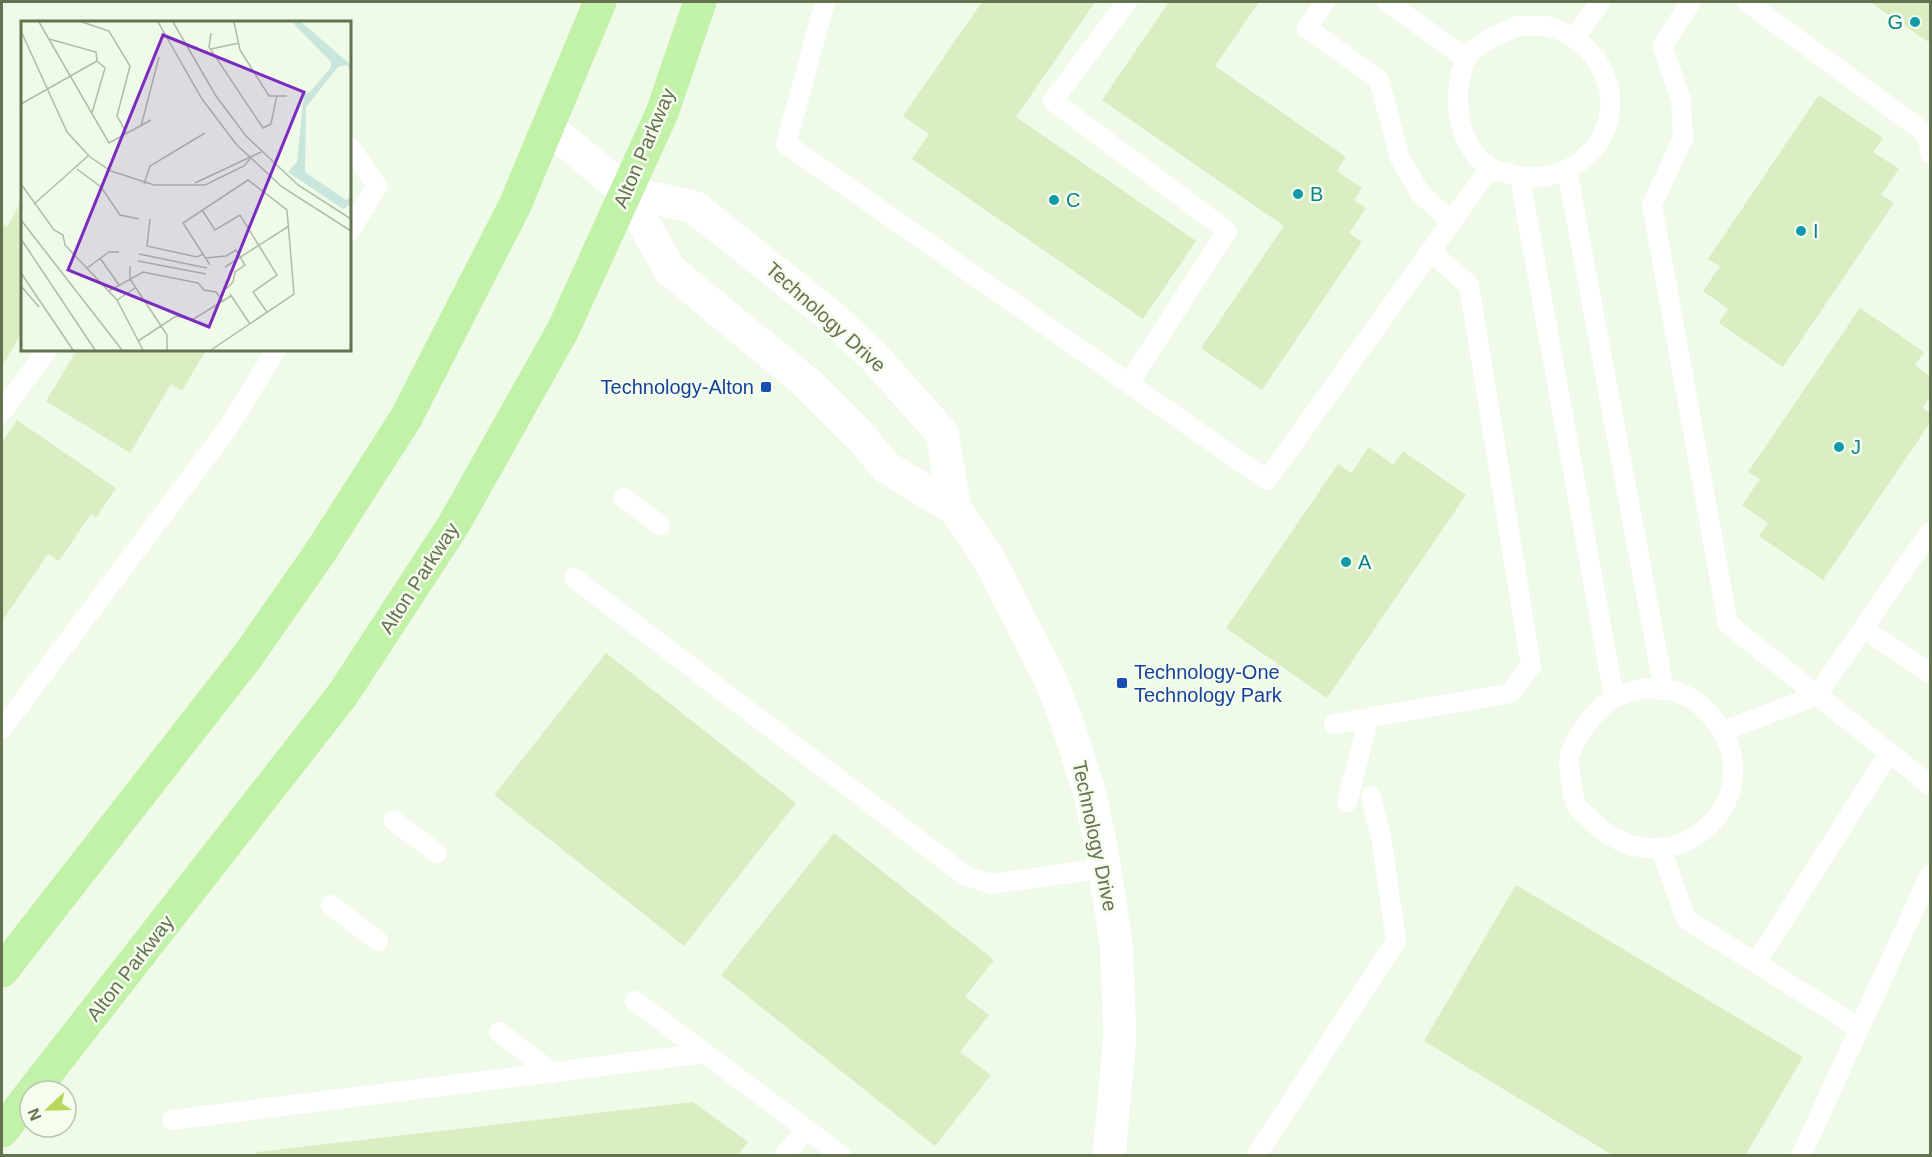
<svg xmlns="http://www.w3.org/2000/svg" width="1932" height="1157" font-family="Arial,sans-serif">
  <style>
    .building { fill: #dbedc3 }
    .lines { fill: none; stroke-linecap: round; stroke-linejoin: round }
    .service { stroke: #fff; stroke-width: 20 }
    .tertiary { stroke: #fff; stroke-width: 33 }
    .primary { stroke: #c2f1a8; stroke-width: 33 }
    .culture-dot { fill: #0f9aa8; stroke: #f4fdee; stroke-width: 2 }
    .transit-dot { fill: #1a4fb4; stroke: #f4fdee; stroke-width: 2 }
    .labels { text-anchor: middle; stroke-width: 5; stroke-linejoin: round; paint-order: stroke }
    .culture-label { font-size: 20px; fill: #0d838f; stroke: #f4fdee; text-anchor: start }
    .street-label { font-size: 20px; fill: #65724f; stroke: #f4fdee }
    .transit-label { font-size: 20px; fill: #164399; stroke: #f4fdee; text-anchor: end }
    .inset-road { fill: none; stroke: #b0bca2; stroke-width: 1.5 }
    .view { fill: #7b2cbf; fill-opacity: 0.15; stroke: #7b2cbf; stroke-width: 3 }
    .inset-edge { fill: none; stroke: #65724f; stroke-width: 3 }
  </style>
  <rect width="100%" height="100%" fill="#effae8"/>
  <path class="building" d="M 982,2 L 1095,2 L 1016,117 L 1196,241 L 1143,319 L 912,159 L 929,134 L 903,116 Z
    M 1169,2 L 1259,2 L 1215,66 L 1346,157 L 1337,171 L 1362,188 L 1354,200 L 1366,208 L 1349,233 L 1362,242 L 1262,390 L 1201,348 L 1284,226 L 1102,100 Z
    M 1870,2 L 1930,2 L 1930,43 Z
    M 1819,95 L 1883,138 L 1873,152 L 1899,169 L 1881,195 L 1894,203 L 1783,367 L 1719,323 L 1728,309 L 1703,291 L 1720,266 L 1708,259 Z
    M 22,200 L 22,332 L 2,367 L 2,223 L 7,227 Z
    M 1860,308 L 1924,352 L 1915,365 L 1930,376 L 1930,397 L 1923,408 L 1930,413 L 1930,423 L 1823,580 L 1759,536 L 1768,523 L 1742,505 L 1760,479 L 1748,472 Z
    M 77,350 L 206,350 L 182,391 L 171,384 L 130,453 L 46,401 Z
    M 17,420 L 116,488 L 96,518 L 91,514 L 59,561 L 48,554 L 2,621 L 2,442 Z
    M 1369,447 L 1393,465 L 1403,451 L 1466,495 L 1327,698 L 1226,628 L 1338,464 L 1351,473 Z
    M 606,653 L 796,803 L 684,946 L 494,795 Z
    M 834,833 L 994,960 L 965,997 L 989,1015 L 960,1052 L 991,1075 L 935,1146 L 721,975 Z
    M 1516,885 L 1803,1057 L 1745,1156 L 1614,1156 L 1424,1041 Z
    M 693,1102 L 748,1142 L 737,1156 L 255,1156 L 257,1152 Z"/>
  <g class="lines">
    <path class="service" d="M 825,2 L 786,144 L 1267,480 L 1490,168
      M 1127,2 L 1053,101 L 1227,231 L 1129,383
      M 1325,2 L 1307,28 L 1379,80 L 1400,158 L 1420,193 L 1451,221
      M 1387,2 L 1466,58
      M 1691,2 L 1662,46 L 1681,100 L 1683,138 L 1652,205 L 1728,624 L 1930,785
      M 1747,2 L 1928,135 L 1930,154
      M 1518,26 C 1528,26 1540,24 1550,27 C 1588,38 1617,76 1609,117 C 1599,163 1550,188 1507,173 C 1502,172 1494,171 1490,168 C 1460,148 1453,105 1461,73 C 1463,68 1464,60 1467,56 C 1481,41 1500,34 1518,26 Z
      M 1575,38 L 1600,2
      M 350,147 L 377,186 L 350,231
      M 1567,170 L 1664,690
      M 1520,178 L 1614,697
      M 2,412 L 47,350
      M 624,498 L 660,525
      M 574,578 L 966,876 L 992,884 L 1105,868
      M 1863,628 L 1930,673
      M 1645,688 C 1655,689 1667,689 1676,692 C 1691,696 1704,707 1713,718 C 1779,798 1668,900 1589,818 C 1585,814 1578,809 1576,804 C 1572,794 1570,774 1569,764 C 1568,744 1597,707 1614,698 C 1623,693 1635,691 1645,688 Z
      M 1334,724 L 1510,693 L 1531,666 L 1469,285 L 1430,251
      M 2,729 L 228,428 L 276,350
      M 1724,731 L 1817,695 L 1930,532
      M 1347,802 L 1369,718
      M 394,821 L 437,853
      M 1661,849 L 1686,919 L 1859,1028
      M 331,905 L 378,941
      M 1756,963 L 1889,753
      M 635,1001 L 842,1156
      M 499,1032 L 553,1073
      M 172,1120 L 705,1053
      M 784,1156 L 806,1129
      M 1256,1156 L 1396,941 L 1382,842 L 1371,797
      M 1801,1156 L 1930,874"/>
    <path class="tertiary" d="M 548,127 L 626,192 L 670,270 L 807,383 L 860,436 L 886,467 L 955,509 L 988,557 L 1050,679 L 1066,719 L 1089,791 L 1101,846 L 1116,942 L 1120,1034 L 1109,1156
      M 626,192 L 694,207 L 833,318 L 874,357 L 942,433 L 955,509"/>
    <path class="primary" d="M 2,971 L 247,657 L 319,554 L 406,418 L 515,205 L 600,2
      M 33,1091 L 343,694 L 454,524 L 563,330 L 662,113 L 700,2
      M 2,1131 L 30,1095"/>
  </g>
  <g class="culture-dot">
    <circle cx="1915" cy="22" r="6"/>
    <circle cx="1298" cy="194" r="6"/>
    <circle cx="1054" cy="200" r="6"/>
    <circle cx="1801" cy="231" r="6"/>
    <circle cx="1839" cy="447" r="6"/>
    <circle cx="1346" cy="562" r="6"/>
  </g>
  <g class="transit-dot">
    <rect x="760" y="381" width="12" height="12" rx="3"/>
    <rect x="1116" y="677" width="12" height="12" rx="3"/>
  </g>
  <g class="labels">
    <g class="culture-label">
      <text x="1903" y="29" text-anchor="end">G</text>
      <text x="1310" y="201">B</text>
      <text x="1066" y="207">C</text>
      <text x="1813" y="238">I</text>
      <text x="1851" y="454">J</text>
      <text x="1358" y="569">A</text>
    </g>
    <g class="street-label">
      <text transform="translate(644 148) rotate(-67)" y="7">Alton Parkway</text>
      <text transform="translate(826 317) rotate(42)" y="7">Technology Drive</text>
      <text transform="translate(419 578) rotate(-57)" y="7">Alton Parkway</text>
      <text transform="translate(1095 836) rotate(78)" y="7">Technology Drive</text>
      <text transform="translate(130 968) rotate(-52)" y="7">Alton Parkway</text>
    </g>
    <g class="transit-label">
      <text x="754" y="394">Technology-Alton</text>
      <text x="1134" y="679" text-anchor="start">Technology-One<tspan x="1134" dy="23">Technology Park</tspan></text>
    </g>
  </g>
  <g transform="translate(21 21)">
    <rect width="330" height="330" fill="#effae8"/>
    <path d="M 271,1 L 280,1 L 330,44 L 329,49 L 326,44 L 317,46 L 285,86 L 284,151 L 325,179 L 330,176 L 330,183 L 322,188 L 267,151 L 276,141 L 283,73 L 290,70 L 310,46 L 310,41 Z" fill="#c8e6db"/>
    <path class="inset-road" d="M 18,1 L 88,122 L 130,99M 61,1 L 88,10 L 109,45 L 96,95 L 106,113M 137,1 L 181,78 L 215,123 L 261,166 L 330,210M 152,1 L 195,75 L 225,115 L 277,164 L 330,198M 213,1 L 219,29 L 248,75 L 266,75M 0,10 L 46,111 L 69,136 L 90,150 L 133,164 L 184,164 L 223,145 L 229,138M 190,12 L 188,26 L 242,107 L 250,103 L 256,74M 28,18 L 75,31 L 76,40 L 84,47 L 71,92M 190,28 L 218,22M 0,83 L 76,40M 120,105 L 138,36M 56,148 L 80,166 L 99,194 L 118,198M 174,162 L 240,131M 0,163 L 33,209 L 42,214 L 44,224 L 96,279 L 122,329M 123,163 L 129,145 L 184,112M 13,183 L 67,135M 181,189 L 194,209 L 219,194 L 256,254 L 232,271 L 246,291M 129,198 L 126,225 L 176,236 L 182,233M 0,199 L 101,329M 0,218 L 74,329M 118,233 L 186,247M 79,237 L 98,264M 184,237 L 205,235 L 215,229 L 224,244 L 214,251 L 212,261 L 205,268M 117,240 L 185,253M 189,244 L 162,202 L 227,159 L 266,189 L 273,273 L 190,329M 109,245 L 109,258 L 146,314 L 146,329M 204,246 L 268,205M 66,247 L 88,231 L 98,231M 0,252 L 52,329M 0,265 L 18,286M 88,270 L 122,251 L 177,262 L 183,269 L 195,271 L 202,280M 209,273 L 229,303M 96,279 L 114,267M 117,320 L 155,295 L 171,299 L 210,275"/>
    <path class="view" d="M 142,14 L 283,71 L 188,306 L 47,249 Z"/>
    <rect width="330" height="330" class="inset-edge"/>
  </g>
  <rect width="1932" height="1157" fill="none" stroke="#65724f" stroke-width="6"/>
  <g transform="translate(48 1109) rotate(248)"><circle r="28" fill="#f4fdee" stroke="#bbc5ae" stroke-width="1.5"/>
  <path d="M0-4.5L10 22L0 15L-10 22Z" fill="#b9d75b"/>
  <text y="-9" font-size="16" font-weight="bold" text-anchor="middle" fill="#65724f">N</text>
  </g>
</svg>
